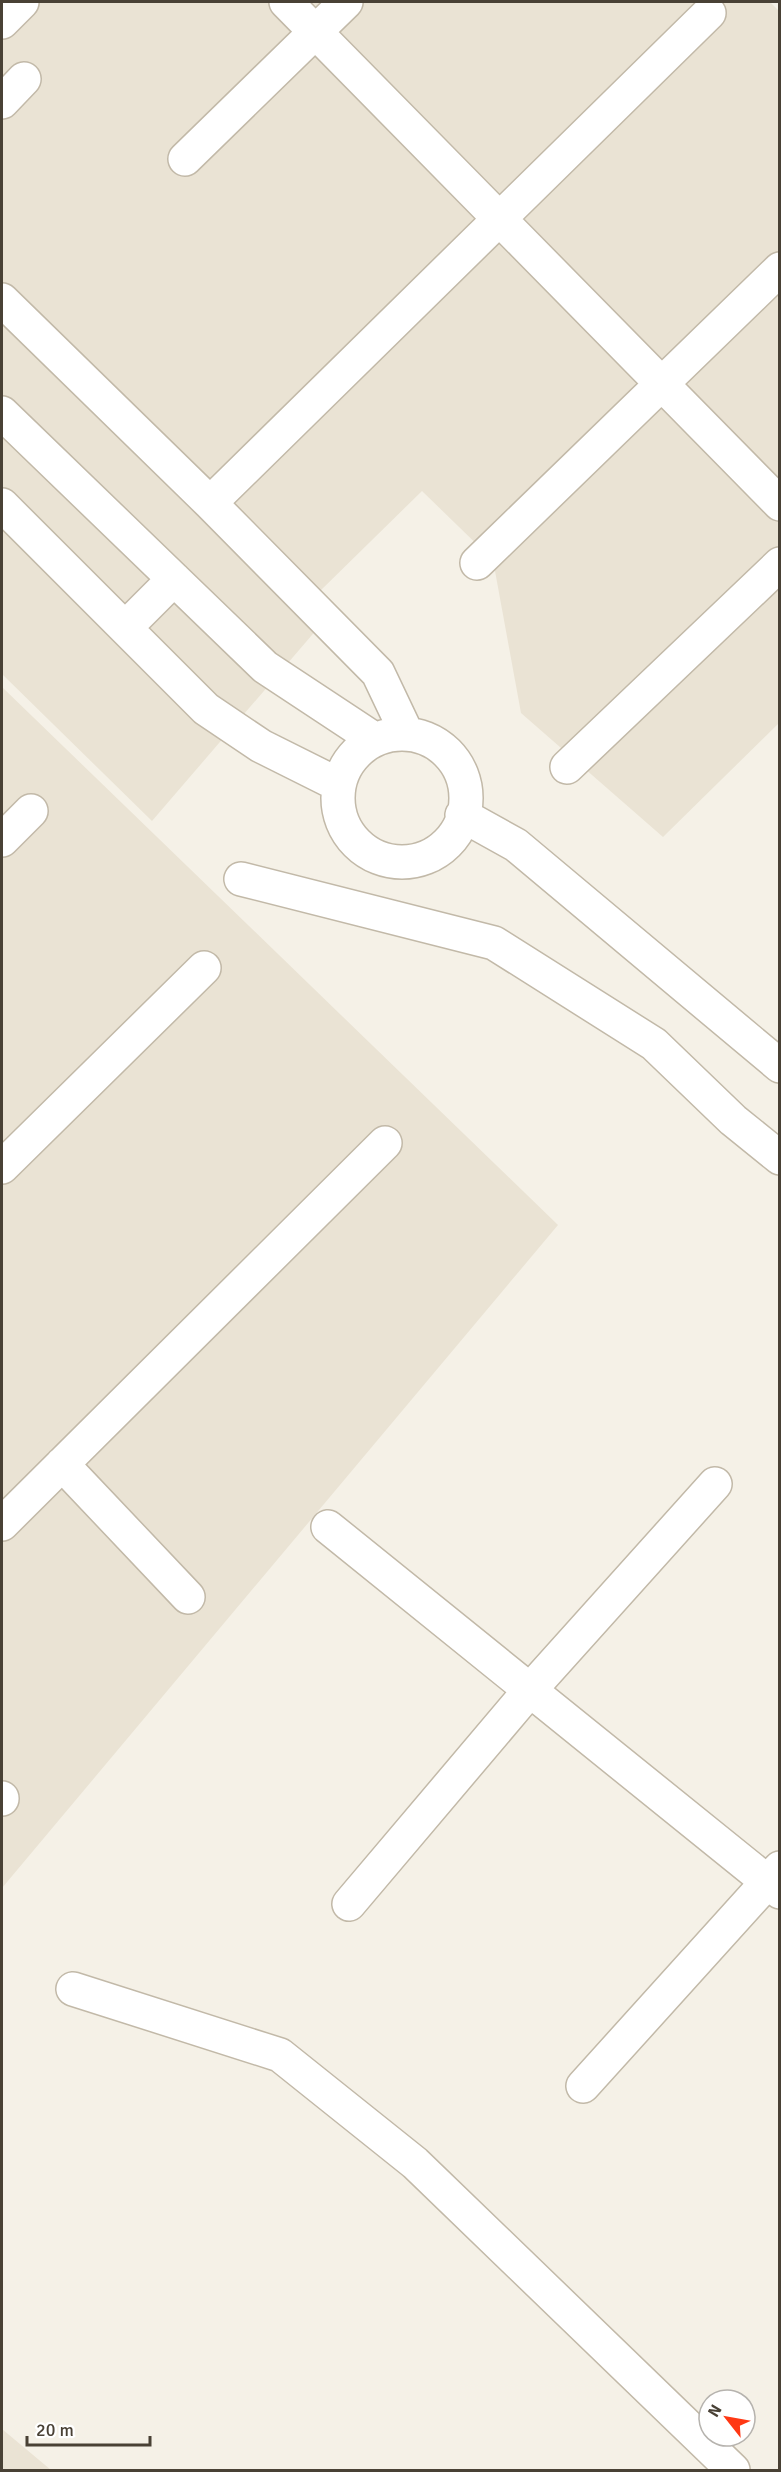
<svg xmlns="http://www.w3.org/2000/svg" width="781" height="2472" font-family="Signika,sans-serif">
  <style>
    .residential { fill: #eae3d4 }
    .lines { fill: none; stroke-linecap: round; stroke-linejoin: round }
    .minor-casing { stroke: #c2b9a8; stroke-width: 36 }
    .minor { stroke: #fff; stroke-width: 33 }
  </style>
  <rect width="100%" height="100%" fill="#f5f1e7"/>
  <path class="residential" d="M 2,2 L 770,2 L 779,11 L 779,723 L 663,837 L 521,713 L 493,560 L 422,491 L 318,593 L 2,303 Z
    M 2,309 L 330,614 L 152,821 L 2,674 Z
    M 2,687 L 558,1225 L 2,1888 Z
    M 2,2429 L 51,2470 L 2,2470 Z"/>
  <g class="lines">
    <defs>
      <path id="minor" d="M 286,2 L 780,504
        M 2,22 L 22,2
        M 2,102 L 24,79
        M 185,159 L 346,2
        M 2,300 L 210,503 L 378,673 L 407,734
        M 2,413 L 265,667 L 374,739
        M 210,503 L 709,13
        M 2,505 L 206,709 L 261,746 L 339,785
        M 477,563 L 780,269
        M 125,628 L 174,579
        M338 798a64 64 0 1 1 128 0a64 64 0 1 1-128 0Z
        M 567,767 L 780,564
        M 462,815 L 516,845 L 780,1066
        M 2,840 L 31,811
        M 241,879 L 494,943 L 654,1044 L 733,1120 L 780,1158
        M 2,1167 L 204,968
        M 62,1464 L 188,1597
        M 2,1524 L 385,1143
        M 328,1527 L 780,1892
        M 2,1798 L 2,1799
        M 349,1904 L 530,1690 L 715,1484
        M 73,1989 L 280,2055 L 415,2163 L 733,2470
        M 583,2086 L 780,1868"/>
    </defs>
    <use href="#minor" class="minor-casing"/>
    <use href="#minor" class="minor"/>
  </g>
  <rect width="781" height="2472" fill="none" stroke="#494135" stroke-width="6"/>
  <g transform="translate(727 2418) rotate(301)"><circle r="28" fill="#ffffff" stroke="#b6b3ae" stroke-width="1.5"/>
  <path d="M0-4.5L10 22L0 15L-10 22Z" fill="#ff3814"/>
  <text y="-9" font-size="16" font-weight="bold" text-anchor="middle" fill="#494135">N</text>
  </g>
  <path d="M27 2436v9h123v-9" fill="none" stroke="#494135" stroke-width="3"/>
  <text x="36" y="2436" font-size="18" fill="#494135" stroke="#ffffff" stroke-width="4.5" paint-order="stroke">20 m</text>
</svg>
